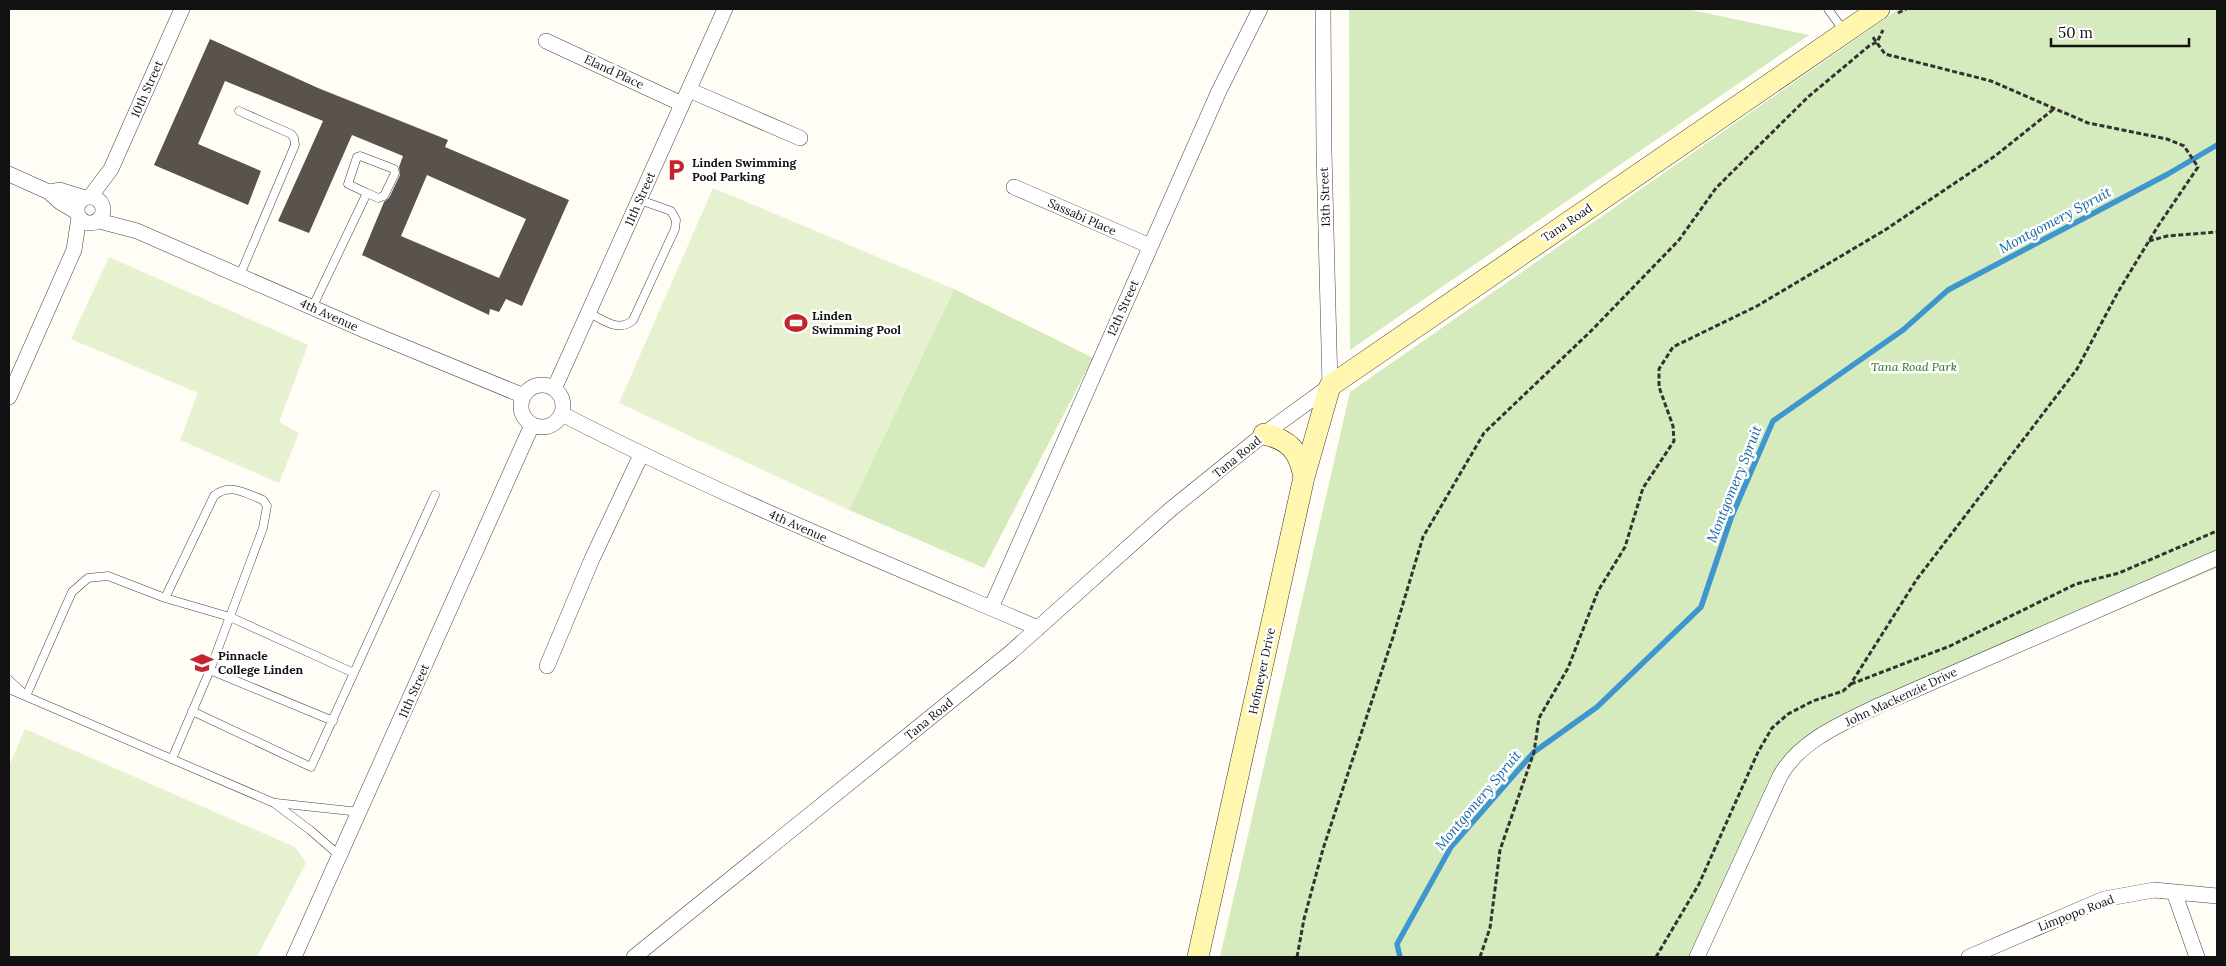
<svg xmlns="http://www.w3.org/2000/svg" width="2226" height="966" font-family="Lora,serif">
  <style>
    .green { fill: #d5ebbd }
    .pitch { fill: #e6f2cf }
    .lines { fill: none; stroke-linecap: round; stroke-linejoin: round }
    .stream { stroke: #3f96cf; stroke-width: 5.5 }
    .building { fill: #5a524d; fill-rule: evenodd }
    .service-casing { stroke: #444; stroke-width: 9 }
    .minor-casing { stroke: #444; stroke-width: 16 }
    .secondary-casing { stroke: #333; stroke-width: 22 }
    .path { stroke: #333; stroke-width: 3; stroke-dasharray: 5 2.5; stroke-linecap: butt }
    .service { stroke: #fff; stroke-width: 8 }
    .minor { stroke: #fff; stroke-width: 15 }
    .secondary { stroke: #fff6b0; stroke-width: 21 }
    .labels { text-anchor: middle; stroke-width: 5; stroke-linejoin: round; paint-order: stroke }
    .street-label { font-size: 12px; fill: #111; stroke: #fff }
    .poi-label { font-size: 12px; font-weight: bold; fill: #111; stroke: #fff; text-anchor: start }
    .park-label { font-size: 12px; font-style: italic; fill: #2f6b1f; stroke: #fff }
    .water-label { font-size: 14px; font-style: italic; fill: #1768a6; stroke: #fff }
  </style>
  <rect width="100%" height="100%" fill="#fffdf5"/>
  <path class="green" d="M 1349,9 L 1687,9 L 1809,35 L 1350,350 Z
    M 1899,9 L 2217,9 L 2217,568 L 1839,728 L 1784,773 L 1705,957 L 1220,957 L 1350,392 Z
    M 954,289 L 1093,358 L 984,568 L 849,510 Z"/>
  <path class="pitch" d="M 713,188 L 954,289 L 849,510 L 619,403 Z
    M 109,257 L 308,345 L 279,422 L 299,433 L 279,483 L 180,440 L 198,393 L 71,339 Z
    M 25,729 L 295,847 L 306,863 L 257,957 L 9,957 L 9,766 Z"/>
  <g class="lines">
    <path class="stream" d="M 1400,957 L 1397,944 L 1451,847 L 1534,752 L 1597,707 L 1701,607 L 1731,518 L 1773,421 L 1903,330 L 1948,290 L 2168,174 L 2217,145"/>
  </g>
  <path class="building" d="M 210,39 L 318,88 L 448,140 L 445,147 L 569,200 L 522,306 L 506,299 L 499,312 L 490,309 L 489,315 L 362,255 L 384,202 L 389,198 L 400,175 L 399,167 L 403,156 L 352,135 L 309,233 L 278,221 L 323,121 L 225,81 L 198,144 L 261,171 L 248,205 L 154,165 ZM 427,175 L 526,219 L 499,278 L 401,236 Z"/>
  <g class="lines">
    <defs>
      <path id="service" d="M 1828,9 L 1844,31
        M 239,111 L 291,134 L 294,138 L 295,145 L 240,275
        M 312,308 L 367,193 L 348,184 L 357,157 L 360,156 L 394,169 L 395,173 L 384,196 L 378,198 L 367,193
        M 589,313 C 604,320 619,333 633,320 L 675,229 L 676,220 L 671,211 L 640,200
        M 165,598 L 214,496 C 230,482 246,494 263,500 L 267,506 L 263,528 L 210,670 L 172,759
        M 210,670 L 333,721
        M 9,680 L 21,691
        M 9,689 L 274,803 L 310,830 L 340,856
        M 26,696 L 72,592 L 88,578 L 108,576 L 165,598 L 230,617 L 354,673
        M 192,711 L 311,767 L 435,495
        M 276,803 L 360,812"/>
      <path id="minor" d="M 546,41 L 682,104
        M 689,90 L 800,138
        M 9,174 L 49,192 L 60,202 L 77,212
        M 1014,187 L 1150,246
        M 49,192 L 59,190 L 85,198
        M77 210a13 13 0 1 1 26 0a13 13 0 1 1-26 0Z
        M 90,197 L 111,169 L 182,9
        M 99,221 L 137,231 L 366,331 L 524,396
        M521 406a21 21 0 1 1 42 0a21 21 0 1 1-42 0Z
        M 554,389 L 725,9
        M 9,397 L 74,250 L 79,217
        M 562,414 C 717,494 878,560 1038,628
        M 991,608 L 1219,91 L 1260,9
        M 547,666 L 592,559 L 641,455
        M 2174,892 L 2197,957
        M 294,957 L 532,425
        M 634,957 L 1010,653 L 1171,509 L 1264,434 L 1330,386 L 1324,152 L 1323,9
        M 1697,957 L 1780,776 C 1800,740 1845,722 1880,705 L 2217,558
        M 1969,957 L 2104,899 L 2154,890 L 2217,896"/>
      <path id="secondary" d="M 1264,434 C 1290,440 1299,451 1304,477
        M 1198,957 L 1304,477 L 1330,386 L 1879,9"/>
    </defs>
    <use href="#service" class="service-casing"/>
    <use href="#minor" class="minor-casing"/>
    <use href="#secondary" class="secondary-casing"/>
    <path class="path" d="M 1898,13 L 1906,9
      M 2149,241 L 2167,236 L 2217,232
      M 1851,684 L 1950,646 L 2076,584 L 2119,573 L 2217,531
      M 1297,957 L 1304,919 L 1323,849 L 1393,637 L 1423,537 L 1484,433 L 1591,331 L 1679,240 L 1716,188 L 1808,97 L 1869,46 L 1877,42 L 1883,30
      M 1480,957 L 1490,928 L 1500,850 L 1534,752 L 1539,718 L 1568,668 L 1598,591 L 1625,547 L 1643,488 L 1674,441 L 1673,426 L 1659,387 L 1659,369 L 1673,347 L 1757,306 L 1885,230 L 1995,156 L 2055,108
      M 1656,957 L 1699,884 L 1758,752 L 1772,728 L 1788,714 L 1813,701 L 1843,691 L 1850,685 L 1917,579 L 2077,369 L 2118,292 L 2158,226 L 2198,167 L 2184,146 L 2167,139 L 2088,123 L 1991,81 L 1885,54 L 1872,36"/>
    <use href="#service" class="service"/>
    <use href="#minor" class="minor"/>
    <use href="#secondary" class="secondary"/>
  </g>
  <defs>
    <symbol id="parking-bare" viewBox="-9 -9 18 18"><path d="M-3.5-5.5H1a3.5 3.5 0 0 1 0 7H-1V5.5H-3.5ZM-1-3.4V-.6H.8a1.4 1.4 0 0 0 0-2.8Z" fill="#c4262e" stroke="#fff" stroke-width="2.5" paint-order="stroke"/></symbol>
    <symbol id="stadium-bare" viewBox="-9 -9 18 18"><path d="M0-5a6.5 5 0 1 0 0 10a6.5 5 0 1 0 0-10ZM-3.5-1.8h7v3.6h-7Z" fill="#c4262e" stroke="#fff" stroke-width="2.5" paint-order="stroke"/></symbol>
    <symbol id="school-bare" viewBox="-9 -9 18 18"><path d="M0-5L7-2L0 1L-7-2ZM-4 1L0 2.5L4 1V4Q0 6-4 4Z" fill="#c4262e" stroke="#fff" stroke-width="2.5" paint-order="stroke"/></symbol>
  </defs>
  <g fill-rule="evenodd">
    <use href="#parking-bare" x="660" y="154" width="32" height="32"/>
    <use href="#stadium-bare" x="780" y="307" width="32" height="32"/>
    <use href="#school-bare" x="186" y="647" width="32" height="32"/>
  </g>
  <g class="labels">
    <g class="street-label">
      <text transform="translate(614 72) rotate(25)" y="4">Eland Place</text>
      <text transform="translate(147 89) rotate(-66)" y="4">10th Street</text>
      <text transform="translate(1325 197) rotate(-92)" y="4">13th Street</text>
      <text transform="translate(640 199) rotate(-66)" y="4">11th Street</text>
      <text transform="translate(1082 217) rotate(24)" y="4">Sassabi Place</text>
      <text transform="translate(1567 223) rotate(-34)" y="4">Tana Road</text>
      <text transform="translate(1123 308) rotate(-66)" y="4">12th Street</text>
      <text transform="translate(329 315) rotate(24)" y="4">4th Avenue</text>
      <text transform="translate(1237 457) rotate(-39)" y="4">Tana Road</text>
      <text transform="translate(798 526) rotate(24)" y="4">4th Avenue</text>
      <text transform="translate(1262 671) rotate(-78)" y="4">Hofmeyer Drive</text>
      <text transform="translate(414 691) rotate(-66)" y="4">11th Street</text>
      <text transform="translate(1901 697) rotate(-25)" y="4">John Mackenzie Drive</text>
      <text transform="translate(929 719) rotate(-39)" y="4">Tana Road</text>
      <text transform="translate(2076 913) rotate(-21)" y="4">Limpopo Road</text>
    </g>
    <g class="poi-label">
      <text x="692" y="167">Linden Swimming<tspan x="692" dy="14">Pool Parking</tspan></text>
      <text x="812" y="320">Linden<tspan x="812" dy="14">Swimming Pool</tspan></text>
      <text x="218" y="660">Pinnacle<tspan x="218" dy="14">College Linden</tspan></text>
    </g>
    <g class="park-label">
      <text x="1914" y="371">Tana Road Park</text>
    </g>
    <g class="water-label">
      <text transform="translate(2055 220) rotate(-28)" y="5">Montgomery Spruit</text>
      <text transform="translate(1734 484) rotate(-68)" y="5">Montgomery Spruit</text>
      <text transform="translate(1478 800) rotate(-50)" y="5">Montgomery Spruit</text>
    </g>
  </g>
  <rect width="2226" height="966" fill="none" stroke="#111111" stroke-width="20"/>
  <path d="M2051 38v8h138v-8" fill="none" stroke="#111111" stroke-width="2.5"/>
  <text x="2058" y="38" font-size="15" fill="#111111" stroke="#ffffff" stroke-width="4" paint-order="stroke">50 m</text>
</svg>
